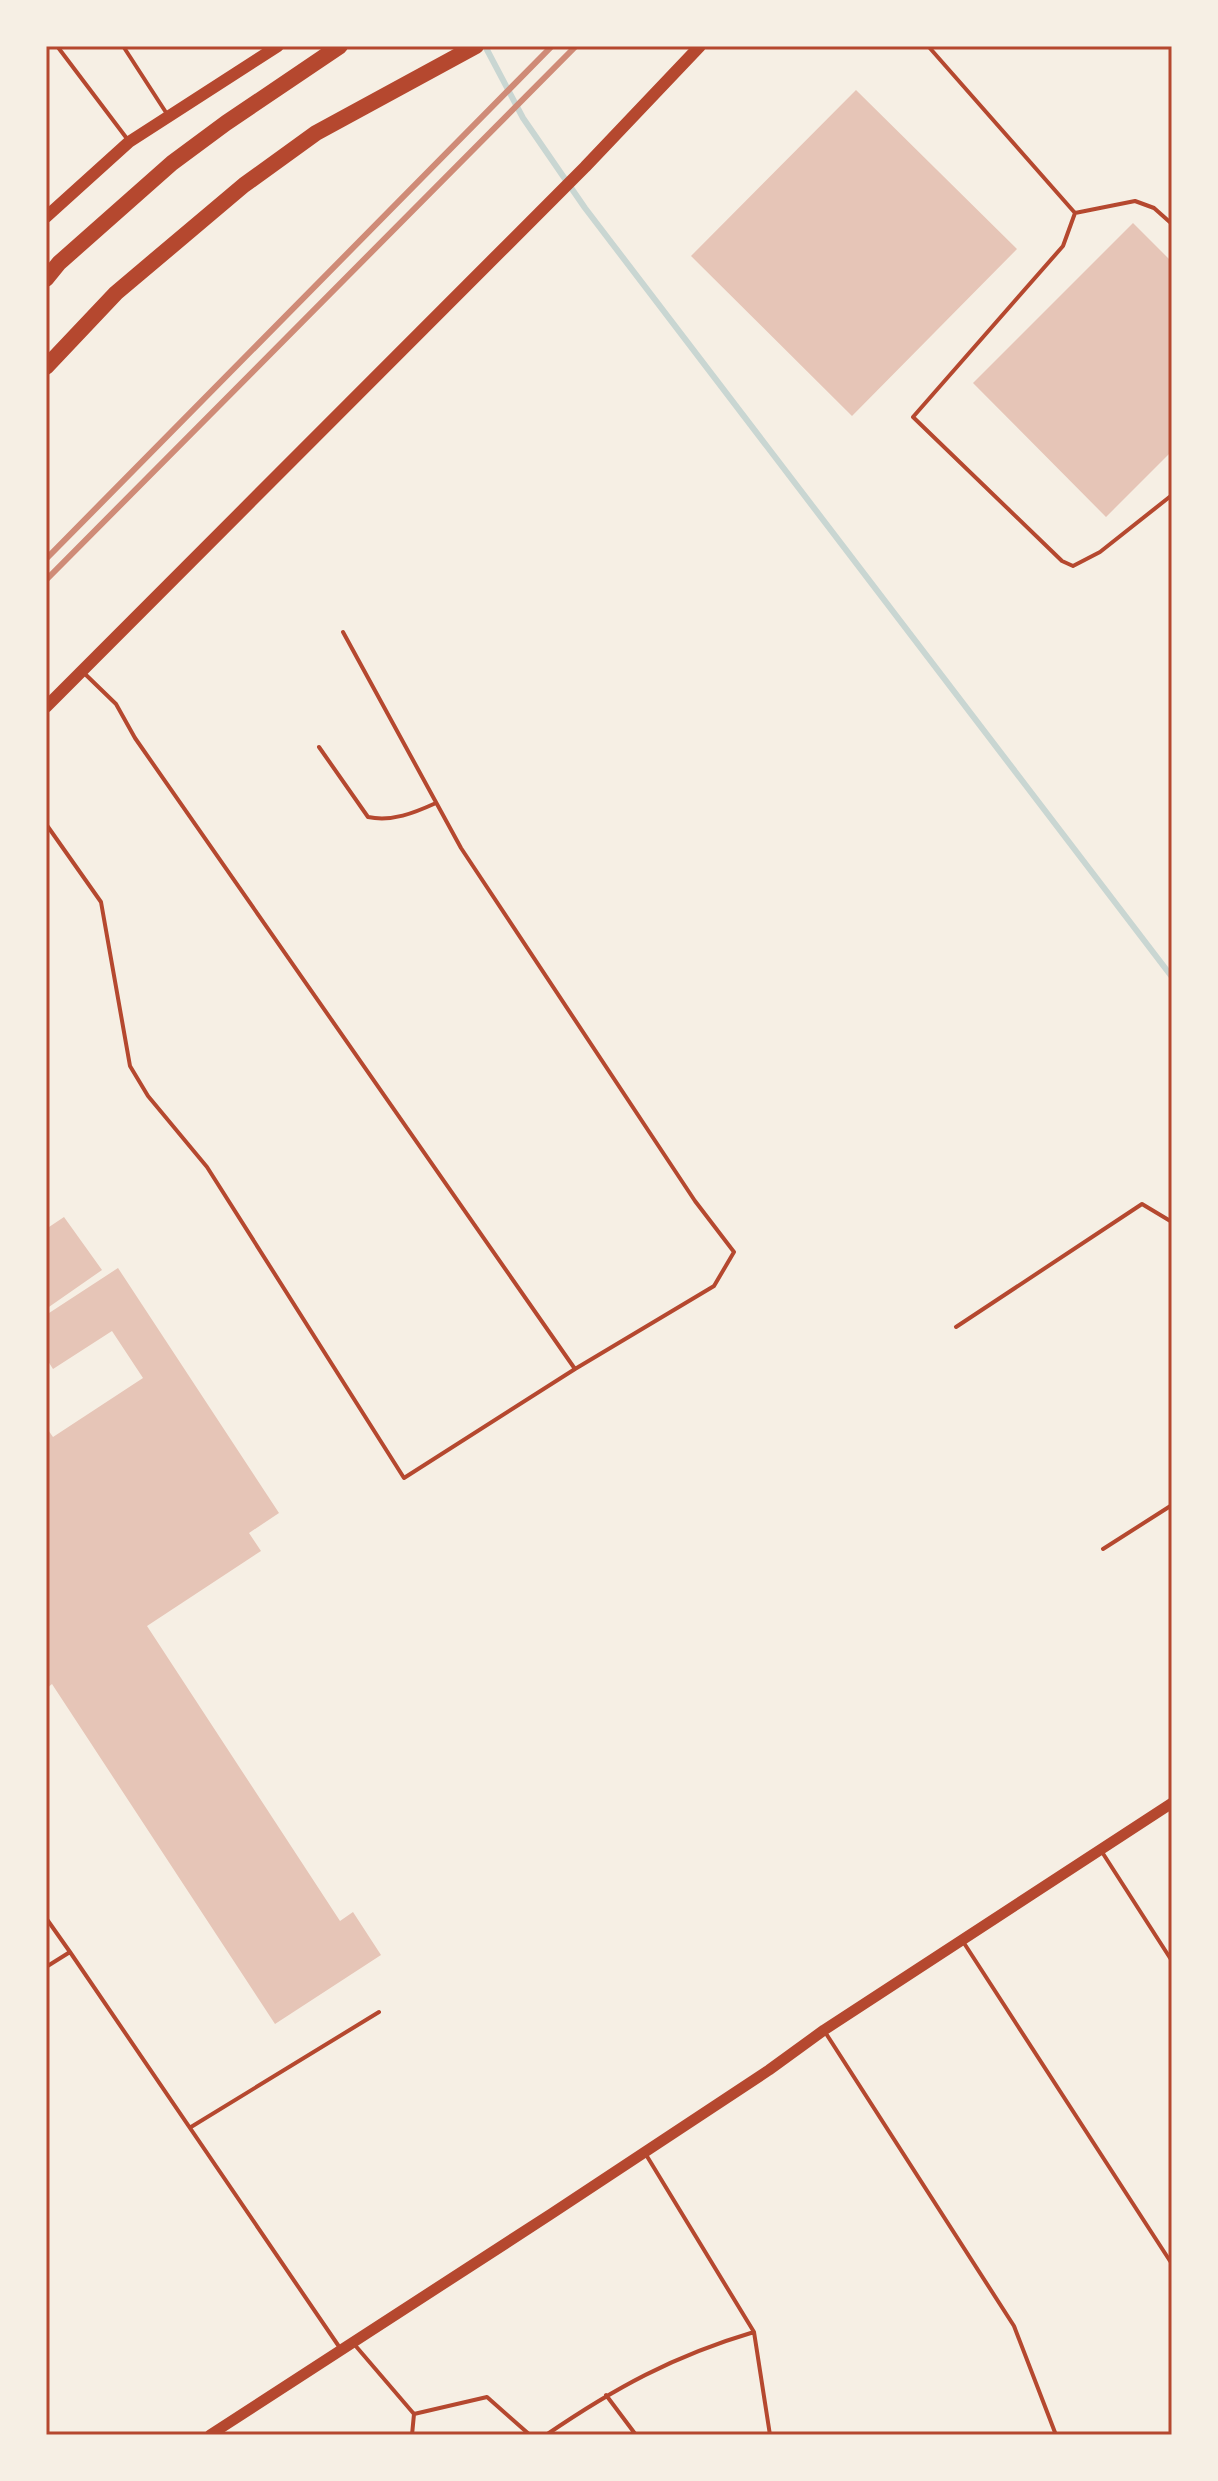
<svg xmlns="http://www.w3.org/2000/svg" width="1218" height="2481" font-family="Mulish,sans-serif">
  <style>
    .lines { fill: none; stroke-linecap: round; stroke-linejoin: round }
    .stream { stroke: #c9d6d2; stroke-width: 6 }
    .building { fill: #e6c5b7 }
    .service { stroke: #b5482f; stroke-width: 4 }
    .tertiary { stroke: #b5482f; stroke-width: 11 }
    .secondary { stroke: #b5482f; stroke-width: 12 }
    .motorway { stroke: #b5482f; stroke-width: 16 }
    .rail { stroke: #cf8b77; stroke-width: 6 }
    .neatline { fill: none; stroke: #b5482f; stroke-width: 3 }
  </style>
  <rect width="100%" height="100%" fill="#f6efe4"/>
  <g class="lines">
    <path class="stream" d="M 485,46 L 523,118 L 585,208 L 1172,977"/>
  </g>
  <path class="building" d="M 856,90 L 1017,249 L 852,416 L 691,256 Z
    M 1133,223 L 1172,262 L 1172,451 L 1106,517 L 973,383 Z
    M 64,1217 L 102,1270 L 46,1309 L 46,1229 Z
    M 118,1268 L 279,1513 L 249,1533 L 261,1551 L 147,1626 L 340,1921 L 353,1912 L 381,1955 L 275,2024 L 52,1684 L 46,1689 L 46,1427 L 53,1437 L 143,1378 L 112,1331 L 53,1369 L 46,1358 L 46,1315 Z"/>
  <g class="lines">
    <path class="service" d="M 57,46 L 128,140
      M 123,46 L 167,114
      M 928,46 L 1075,213 L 1063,246 L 913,417 L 1062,561 L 1073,566 L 1100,552 L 1172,495
      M 1075,213 L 1135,201 L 1154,208 L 1172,224
      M 343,632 L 461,848 L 695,1201 L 734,1252 L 714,1286 L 575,1369
      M 319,747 L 368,817 C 392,822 414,813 436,803
      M 46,824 L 101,902 L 130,1066 L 148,1096 L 207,1167 L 404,1478 L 575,1369 L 135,738 L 116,704 L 85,674
      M 956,1327 L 1142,1204 L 1172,1222
      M 1103,1549 L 1172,1505
      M 1102,1852 L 1172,1961
      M 46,1918 L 70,1952
      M 962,1940 L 1172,2264
      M 46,1967 L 70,1952 L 340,2348
      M 825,2032 L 1014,2326 L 1056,2435
      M 191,2127 L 379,2012
      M 645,2153 L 754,2332 L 770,2435
      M 354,2344 L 414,2414 L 412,2435
      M 606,2395 L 636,2435
      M 414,2414 L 487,2397 L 530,2435
      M 546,2435 C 615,2388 673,2356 754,2332"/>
    <path class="tertiary" d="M 210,2435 L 551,2214 L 769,2070 L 824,2030 L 1172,1803"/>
    <path class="secondary" d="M 46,217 L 129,142 L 278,46
      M 46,707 L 585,167 L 700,46"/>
    <path class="motorway" d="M 46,279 L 59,263 L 172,163 L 226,123 L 340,46
      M 46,367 L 116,293 L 244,185 L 316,133 L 476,46"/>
    <path class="rail" d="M 46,559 L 552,46
      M 46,580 L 576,46"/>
  </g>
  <rect width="1218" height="2481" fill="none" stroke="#f6efe4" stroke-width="96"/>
  <rect x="48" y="48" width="1122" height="2385" class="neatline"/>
</svg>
